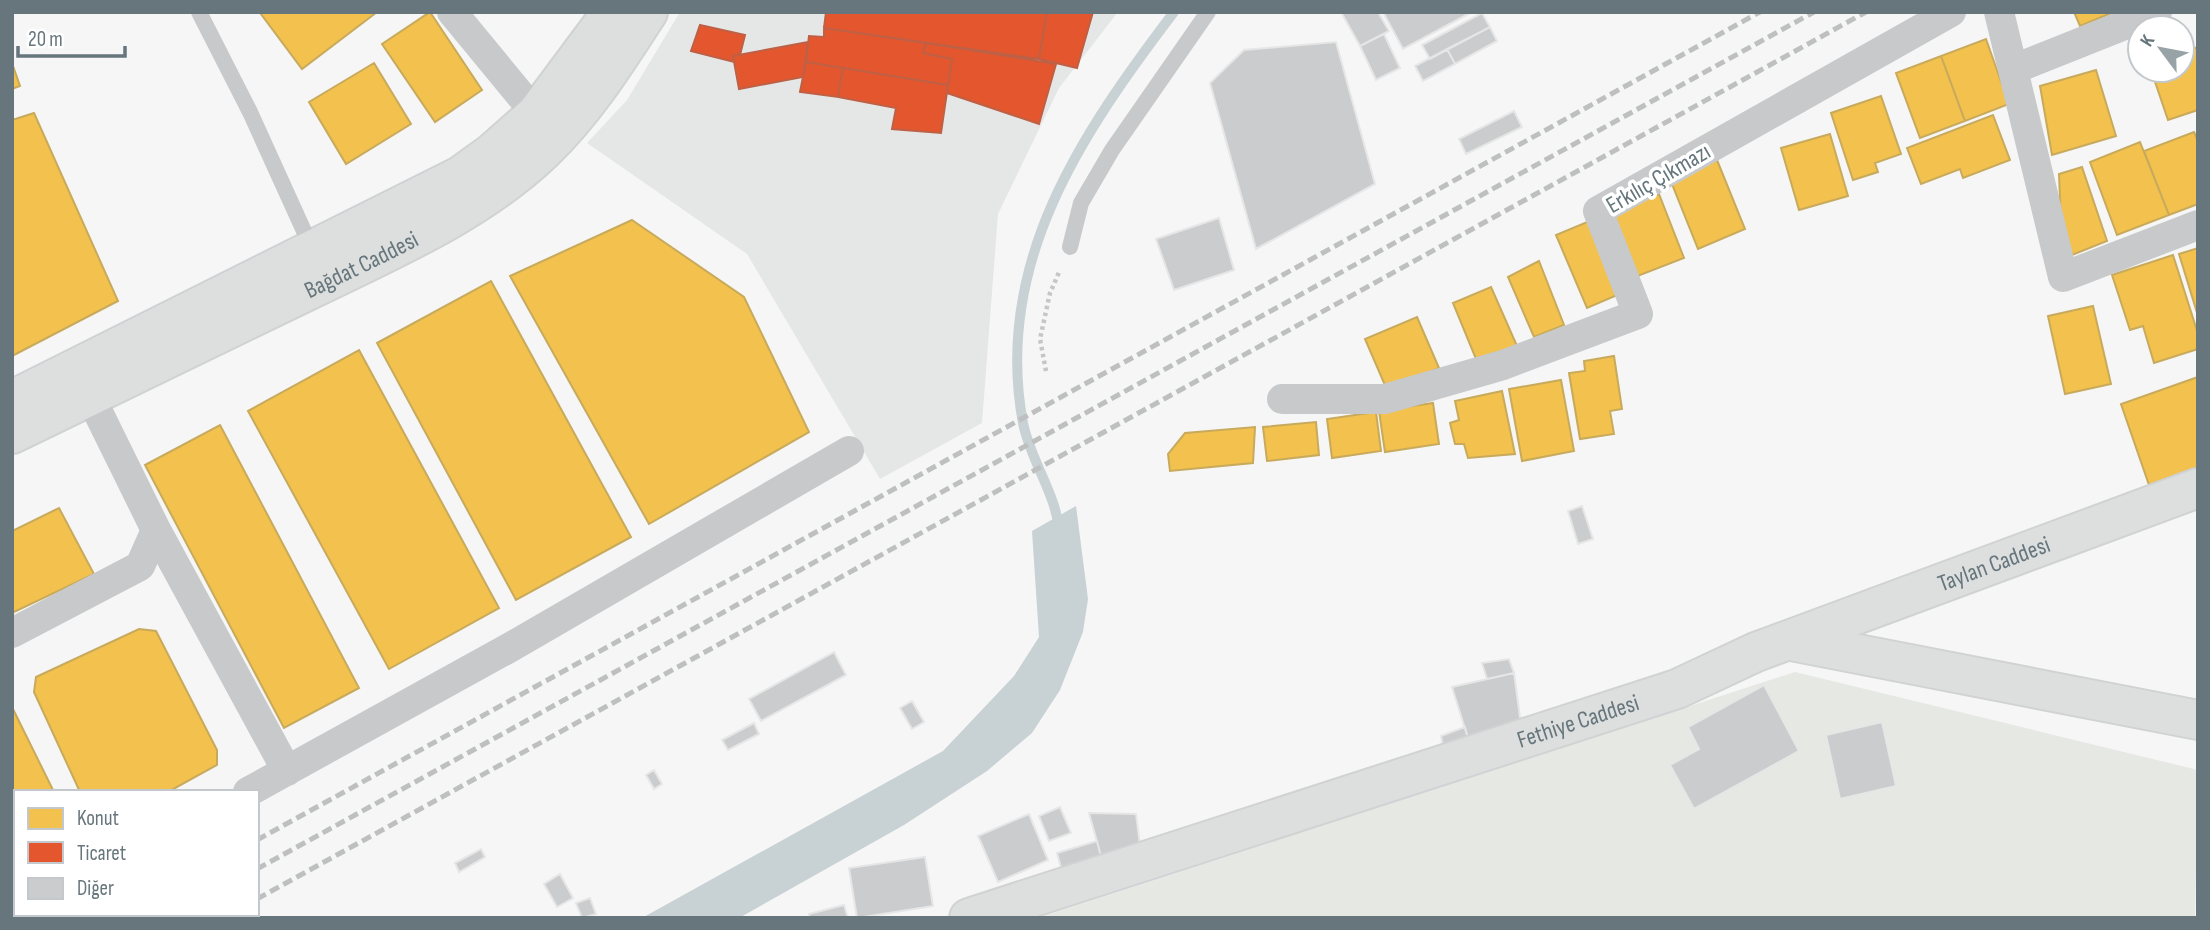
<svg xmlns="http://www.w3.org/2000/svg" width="2210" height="930" font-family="'Sofia Sans Condensed',sans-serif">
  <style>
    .built { fill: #e5e7e6 }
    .green { fill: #e6e8e4 }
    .water { fill: #c8d1d3 }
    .homes { fill: #f2c14e; stroke: #c8aa5c; stroke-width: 2 }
    .shops { fill: #e4572e; stroke: #be6045; stroke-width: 2 }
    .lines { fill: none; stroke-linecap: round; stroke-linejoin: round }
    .stream { stroke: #c8d1d3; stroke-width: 10 }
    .building { fill: #cacccd; stroke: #e6e6e6; stroke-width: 2 }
    .secondary-casing { stroke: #d1d2d3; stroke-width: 42 }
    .primary-casing { stroke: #d1d2d3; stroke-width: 42 }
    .path { stroke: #c6c6c7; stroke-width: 4.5; stroke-dasharray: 3.5 3.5; stroke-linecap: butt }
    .lane { stroke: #c7c9ca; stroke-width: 16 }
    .street { stroke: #c7c9ca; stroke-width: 30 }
    .secondary { stroke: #dddede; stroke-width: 38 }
    .primary { stroke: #dddede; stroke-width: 38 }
    .rail { stroke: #bec0c0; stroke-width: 5; stroke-dasharray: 10 5; stroke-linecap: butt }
    .labels { text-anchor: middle; stroke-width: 7; stroke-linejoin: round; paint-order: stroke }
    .street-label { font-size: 24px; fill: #66767c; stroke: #fff }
  </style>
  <rect width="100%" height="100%" fill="#f6f6f6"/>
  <path class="built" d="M 680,12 L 1118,12 L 1059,88 L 998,214 L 982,423 L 880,479 L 747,254 L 587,143 L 627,100 Z"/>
  <path class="green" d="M 1795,672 L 2198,770 L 2195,918 L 1038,918 Z"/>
  <path class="water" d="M 1076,506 L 1088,599 L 1083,632 L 1060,690 L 1032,733 L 987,771 L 904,825 L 739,918 L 642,918 L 943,751 L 1014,676 L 1039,637 L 1032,531 Z"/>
  <path class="homes" d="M 263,12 L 377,12 L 302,69 L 261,14 Z
    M 430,12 L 482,90 L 435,122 L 382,44 Z
    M 2074,12 L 2114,12 L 2080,26 Z
    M 1986,39 L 2009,104 L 1965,121 L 1941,56 Z
    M 2198,47 L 2198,110 L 2168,120 L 2151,70 L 2182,70 L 2182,52 Z
    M 1941,56 L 1965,121 L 1920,138 L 1896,73 Z
    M 12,63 L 20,86 L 12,89 Z
    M 374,63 L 411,124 L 346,164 L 309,102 Z
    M 2096,70 L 2116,136 L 2052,155 L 2040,86 Z
    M 1881,96 L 1901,154 L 1875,163 L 1878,172 L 1853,180 L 1831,113 Z
    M 34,113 L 118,301 L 12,356 L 12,120 Z
    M 1993,115 L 2010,160 L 1963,178 L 1960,169 L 1921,184 L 1907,148 Z
    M 2194,132 L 2198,141 L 2198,204 L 2169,215 L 2144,151 Z
    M 1830,134 L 1848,196 L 1799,210 L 1781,148 Z
    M 2140,142 L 2169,215 L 2117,235 L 2090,162 Z
    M 1717,160 L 1745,229 L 1698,249 L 1670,179 Z
    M 2082,167 L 2107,241 L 2072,255 L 2061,225 L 2059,174 Z
    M 1659,194 L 1684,258 L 1635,277 L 1610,213 Z
    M 632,220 L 744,297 L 809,432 L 649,524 L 510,276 Z
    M 1592,220 L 1622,293 L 1587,308 L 1556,235 Z
    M 2198,248 L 2198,316 L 2179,254 Z
    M 2173,255 L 2198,334 L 2198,349 L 2154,363 L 2143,326 L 2130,330 L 2112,275 Z
    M 1539,261 L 1564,325 L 1534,337 L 1508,277 Z
    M 491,281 L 631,537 L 516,600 L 377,343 Z
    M 1491,287 L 1517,346 L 1476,359 L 1453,303 Z
    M 2093,306 L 2111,384 L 2065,394 L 2048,316 Z
    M 1417,317 L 1439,368 L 1387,390 L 1365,339 Z
    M 359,350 L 499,608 L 389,669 L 248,411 Z
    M 1614,356 L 1622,409 L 1610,411 L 1614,434 L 1580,439 L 1569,373 L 1585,371 L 1584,361 Z
    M 2198,377 L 2198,467 L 2149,485 L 2121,404 Z
    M 1561,380 L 1574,451 L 1522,461 L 1509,389 Z
    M 1502,391 L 1515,454 L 1468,458 L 1464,444 L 1455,444 L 1450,423 L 1459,420 L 1455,401 Z
    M 1433,403 L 1439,444 L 1385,452 L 1379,411 Z
    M 1376,412 L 1381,451 L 1332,458 L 1327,419 Z
    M 1316,422 L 1319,455 L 1267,461 L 1263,427 Z
    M 220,425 L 359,688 L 284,728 L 145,465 Z
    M 1255,427 L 1253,463 L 1170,471 L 1168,454 L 1185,433 Z
    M 59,508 L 94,574 L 12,613 L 12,531 Z
    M 139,629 L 156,631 L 217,750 L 217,765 L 168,792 L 80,792 L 34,692 L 36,677 Z
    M 12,707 L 54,792 L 16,792 L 16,874 L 12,876 Z"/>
  <path class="shops" d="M 826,12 L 1047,12 L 1039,59 L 824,28 Z
    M 1047,12 L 1093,12 L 1077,68 L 1039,59 Z
    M 700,25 L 745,35 L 740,55 L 733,56 L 734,62 L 691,51 Z
    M 824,28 L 926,43 L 923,53 L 952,59 L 948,85 L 806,62 L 809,36 L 824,37 Z
    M 808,42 L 803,77 L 739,89 L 733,56 Z
    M 926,43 L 1056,64 L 1039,124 L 947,93 L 952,59 L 923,53 Z
    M 806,62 L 843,68 L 838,97 L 800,92 Z
    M 843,68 L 948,85 L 941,133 L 892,129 L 896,108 L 838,97 Z"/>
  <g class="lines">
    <path class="stream" d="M 1059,528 C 1054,490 1030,459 1023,423 C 993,263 1082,133 1174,12"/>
  </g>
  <path class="building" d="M 1341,12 L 1378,12 L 1389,31 L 1360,46 Z
    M 1383,12 L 1472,12 L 1403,49 Z
    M 1482,13 L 1490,27 L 1430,59 L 1422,45 Z
    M 1490,27 L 1497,41 L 1455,64 L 1447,49 Z
    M 1384,34 L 1400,68 L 1376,80 L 1360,46 Z
    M 1336,42 L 1375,184 L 1256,249 L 1210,83 L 1244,50 Z
    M 1447,49 L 1455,64 L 1423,81 L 1415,66 Z
    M 1514,111 L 1522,127 L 1466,154 L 1459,139 Z
    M 1219,218 L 1234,270 L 1174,290 L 1156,239 Z
    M 1582,506 L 1593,539 L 1578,544 L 1568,511 Z
    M 834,652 L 846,675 L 761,721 L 749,699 Z
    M 1509,659 L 1514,673 L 1487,679 L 1482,663 Z
    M 1514,673 L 1522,732 L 1471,748 L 1452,687 Z
    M 1764,685 L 1799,751 L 1694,809 L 1670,765 L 1699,749 L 1688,727 Z
    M 912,701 L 924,722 L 912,729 L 900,708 Z
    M 1882,722 L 1896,786 L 1840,799 L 1826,735 Z
    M 754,723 L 759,734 L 728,750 L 722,740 Z
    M 1465,727 L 1471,748 L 1445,757 L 1441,736 Z
    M 654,770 L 662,784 L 654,789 L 646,775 Z
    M 1060,807 L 1071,833 L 1049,841 L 1039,816 Z
    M 1089,813 L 1136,814 L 1140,845 L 1101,856 Z
    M 1029,814 L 1048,860 L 998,882 L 978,836 Z
    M 1097,841 L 1101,856 L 1061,868 L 1057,853 Z
    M 481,849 L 485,857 L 459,872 L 455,863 Z
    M 925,857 L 933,906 L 857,918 L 849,868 Z
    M 560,874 L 573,898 L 557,907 L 544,884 Z
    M 590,898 L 596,914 L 582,918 L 576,903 Z
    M 844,905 L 848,918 L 810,918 L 809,914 Z"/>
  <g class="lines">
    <defs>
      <g id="secondary">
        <path d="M 1791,641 L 2198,720"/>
        <path id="s1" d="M 969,918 L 1677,689 L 1756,652 L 2198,488"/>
      </g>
      <g id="primary">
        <path d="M 12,400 L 460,176 L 492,153 L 536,114 L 612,12"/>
        <path id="s2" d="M 12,434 C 111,386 209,338 307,291 C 389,251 477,214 543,151 C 585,111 617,60 648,12"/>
      </g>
    </defs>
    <use href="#secondary" class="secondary-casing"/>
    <use href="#primary" class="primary-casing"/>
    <path class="path" d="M 1046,371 L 1040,339 L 1050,293 L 1060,270"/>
    <path class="lane" d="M 199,12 L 250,112 L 313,251
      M 1070,247 L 1081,203 L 1112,150 L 1208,12"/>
    <path class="street" d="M 452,12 L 536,114
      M 1999,12 L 2063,277 L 2198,225
      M 2014,69 L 2157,12
      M 1282,399 L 1385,399 L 1503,365 L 1638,314 L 1598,211 L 1951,12
      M 156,530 L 287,771
      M 12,633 L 140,566 L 156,530 L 90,396
      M 248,792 L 509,648 L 849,451
      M 20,918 L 26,914"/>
    <use href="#secondary" class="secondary"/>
    <use href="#primary" class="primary"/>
    <path class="rail" d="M 257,840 L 1760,12
      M 257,869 L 1814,12
      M 257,899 L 1866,12
      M 116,918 L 122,914
      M 169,918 L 176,914
      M 223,918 L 229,914"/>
  </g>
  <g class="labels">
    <g class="street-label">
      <text transform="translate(1658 178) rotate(-30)" y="8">Erkılıç Çıkmazı</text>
      <text dy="8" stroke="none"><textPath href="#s2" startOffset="388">Bağdat Caddesi</textPath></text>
      <text dy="8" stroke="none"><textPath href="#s1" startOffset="1085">Taylan Caddesi</textPath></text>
      <text dy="8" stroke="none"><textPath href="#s1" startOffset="640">Fethiye Caddesi</textPath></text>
    </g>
  </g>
  <rect width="2210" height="930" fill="none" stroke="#66767c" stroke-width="28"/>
  <rect x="14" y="790" width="245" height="126" fill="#ffffff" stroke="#c2c8cb" stroke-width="2"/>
  <rect x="28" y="808" width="35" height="21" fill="#f2c14e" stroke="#c2c8cb" stroke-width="2"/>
  <text x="77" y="825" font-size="21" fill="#66767c">Konut</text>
  <rect x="28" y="842" width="35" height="21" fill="#e4572e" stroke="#c2c8cb" stroke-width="2"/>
  <text x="77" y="860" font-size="21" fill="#66767c">Ticaret</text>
  <rect x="28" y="878" width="35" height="21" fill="#cacccd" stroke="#c2c8cb" stroke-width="2"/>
  <text x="77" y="895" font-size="21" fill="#66767c">Diğer</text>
  <g transform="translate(2161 49) rotate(302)"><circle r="33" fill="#ffffff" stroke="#c2c8cb" stroke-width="2"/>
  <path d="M0-5L12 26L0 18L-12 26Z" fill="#98a3a7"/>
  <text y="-10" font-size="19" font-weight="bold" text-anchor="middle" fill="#66767c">K</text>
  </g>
  <path d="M18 46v10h107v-10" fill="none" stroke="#66767c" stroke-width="3.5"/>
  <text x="28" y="46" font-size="21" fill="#66767c" stroke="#ffffff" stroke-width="5" paint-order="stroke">20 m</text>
</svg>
